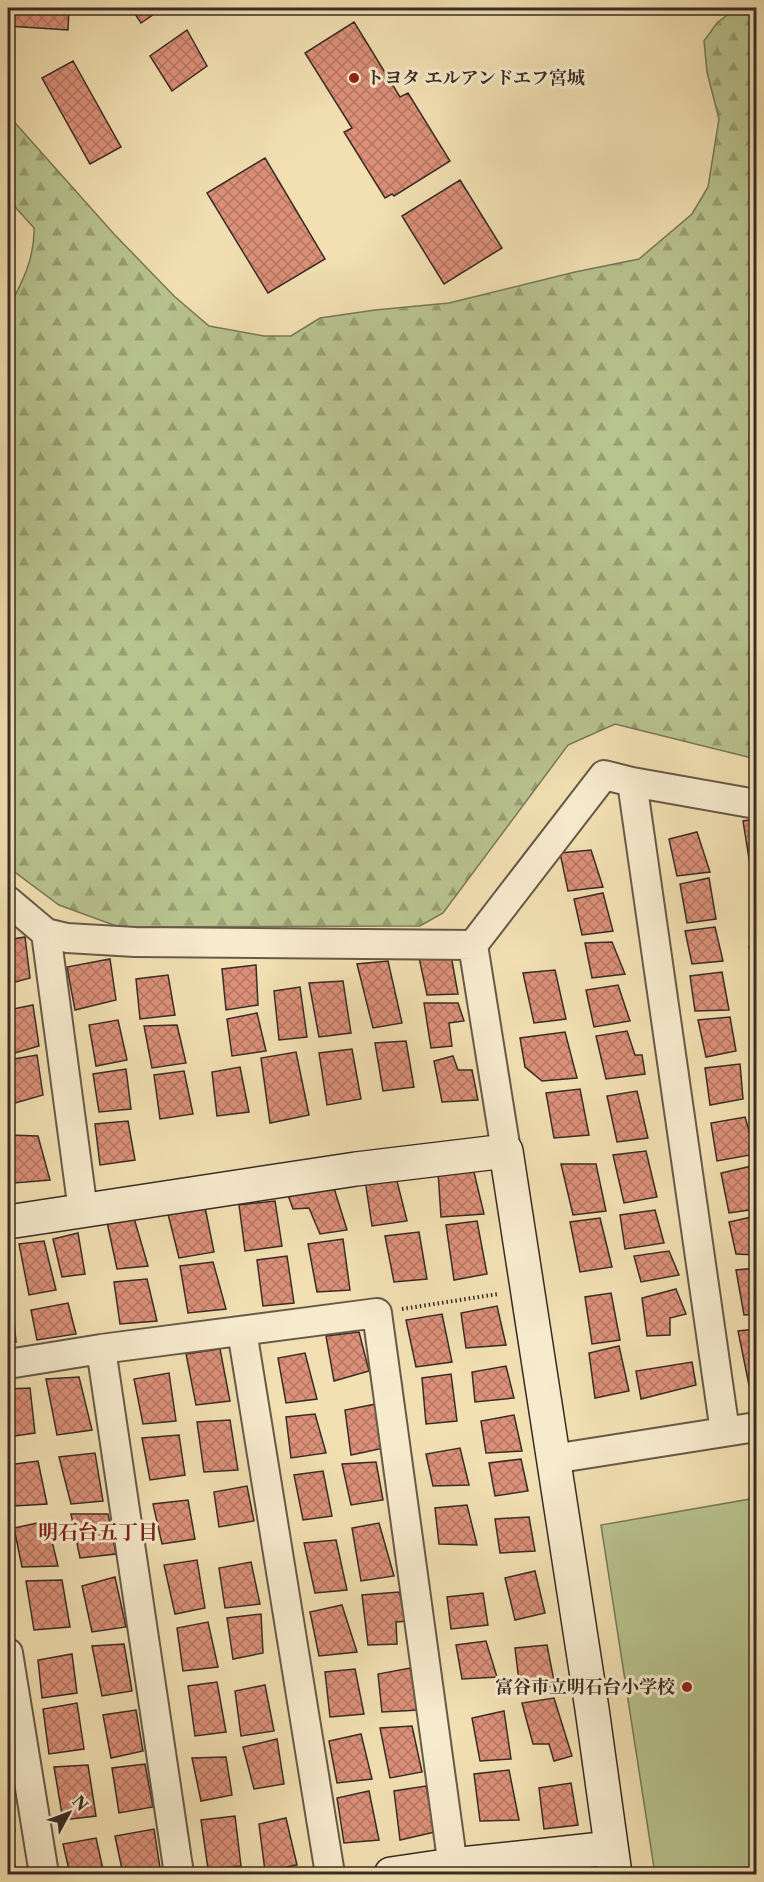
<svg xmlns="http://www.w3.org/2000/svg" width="764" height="1882" font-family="'Libre Caslon Text','Noto Serif JP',serif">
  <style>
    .grass { fill: #b8c38e; stroke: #78785a; stroke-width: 1.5 }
    .forest { fill: url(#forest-firs); stroke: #78785a; stroke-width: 1.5 }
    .building { fill: url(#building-cross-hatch); stroke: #392c26; stroke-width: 1.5 }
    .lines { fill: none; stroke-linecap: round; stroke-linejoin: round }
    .street-casing { stroke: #675949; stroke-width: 32 }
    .secondary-casing { stroke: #392c26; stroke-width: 36 }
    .path { stroke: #392c26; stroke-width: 4; stroke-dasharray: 1.5 3; stroke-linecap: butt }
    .street { stroke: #f7ebcd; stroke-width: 28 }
    .secondary { stroke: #f7ebcd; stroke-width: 33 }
    .poi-dot { fill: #8f2418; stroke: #f7ebcd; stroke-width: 2 }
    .labels { text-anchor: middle; stroke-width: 6; stroke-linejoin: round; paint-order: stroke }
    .poi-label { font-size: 18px; font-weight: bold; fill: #392c26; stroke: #f7ebcd; text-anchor: start }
    .neighbourhood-label { font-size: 20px; font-weight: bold; fill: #7a1f14; stroke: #f7ebcd }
  </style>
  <defs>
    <pattern id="forest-firs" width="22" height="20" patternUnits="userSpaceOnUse" patternTransform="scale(1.5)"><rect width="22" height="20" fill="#b8c38e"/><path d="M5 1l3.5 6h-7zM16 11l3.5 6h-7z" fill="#979f74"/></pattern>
    <pattern id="building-cross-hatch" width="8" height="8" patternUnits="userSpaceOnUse" patternTransform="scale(1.5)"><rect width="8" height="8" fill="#dc9079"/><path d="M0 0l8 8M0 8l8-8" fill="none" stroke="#b37663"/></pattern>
  </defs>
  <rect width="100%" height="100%" fill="#f2e0b2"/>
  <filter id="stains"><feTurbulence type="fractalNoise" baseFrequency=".00333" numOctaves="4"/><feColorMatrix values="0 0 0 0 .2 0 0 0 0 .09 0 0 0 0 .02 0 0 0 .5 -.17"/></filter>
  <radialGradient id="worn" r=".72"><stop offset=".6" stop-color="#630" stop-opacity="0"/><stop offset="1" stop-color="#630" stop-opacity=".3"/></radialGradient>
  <path class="grass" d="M 756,1498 L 756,1874 L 655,1874 L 601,1525 Z"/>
  <path class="forest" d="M 736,8 L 756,8 L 756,759 L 615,724 L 568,745 L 443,913 L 420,926 L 119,927 L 59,905 L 8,867 L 8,309 C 22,283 35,258 34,228 L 8,199 L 8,115 L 114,234 L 174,296 L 209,326 L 264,336 L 291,336 L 320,318 L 375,310 L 449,303 L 575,272 L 639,259 L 692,214 L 708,187 L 719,119 L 707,72 L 704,41 L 717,23 Z"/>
  <path class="building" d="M 8,8 L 69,8 L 68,30 L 8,26 Z
    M 131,8 L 163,8 L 141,23 Z
    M 354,22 L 400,97 L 408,93 L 450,161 L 394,196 L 392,194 L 385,198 L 344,132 L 352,128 L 305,53 Z
    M 187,30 L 207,66 L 172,91 L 150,56 Z
    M 73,61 L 121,147 L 90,164 L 42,78 Z
    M 265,158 L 325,259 L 268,293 L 207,193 Z
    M 460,180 L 502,248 L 444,284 L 402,216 Z
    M 756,819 L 756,864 L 750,865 L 743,821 Z
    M 697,832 L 710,872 L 677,876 L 669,839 Z
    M 591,850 L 603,887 L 568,891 L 560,853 Z
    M 753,870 L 756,870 L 756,892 Z
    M 709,878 L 716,919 L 687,923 L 680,884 Z
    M 603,893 L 613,931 L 582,935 L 574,899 Z
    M 715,927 L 723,961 L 692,964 L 685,931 Z
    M 25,937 L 30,978 L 8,984 L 8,940 Z
    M 612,942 L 625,974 L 592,978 L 585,943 Z
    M 756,944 L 756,980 L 755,980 L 749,946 Z
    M 450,950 L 458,994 L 427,995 L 418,953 Z
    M 110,959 L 116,1000 L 75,1010 L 67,967 Z
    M 388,961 L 402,1023 L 373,1028 L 357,964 Z
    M 256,965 L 258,1005 L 226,1010 L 222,969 Z
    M 555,970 L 566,1019 L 534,1023 L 523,973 Z
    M 722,972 L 729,1010 L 695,1011 L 690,976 Z
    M 168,975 L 175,1015 L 140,1019 L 136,979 Z
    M 343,981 L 351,1033 L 319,1037 L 309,983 Z
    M 618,985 L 630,1021 L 594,1027 L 586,990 Z
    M 300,987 L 307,1037 L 279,1040 L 274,991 Z
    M 756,987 L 756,1013 L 750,988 Z
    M 424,1003 L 458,1003 L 464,1021 L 449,1023 L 452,1046 L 431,1048 Z
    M 33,1005 L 39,1046 L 8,1055 L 8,1010 Z
    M 257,1013 L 266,1051 L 232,1056 L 227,1019 Z
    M 730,1017 L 736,1051 L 706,1057 L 698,1020 Z
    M 118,1020 L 127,1060 L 96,1066 L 89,1025 Z
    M 177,1025 L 186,1063 L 152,1068 L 144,1026 Z
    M 627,1031 L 635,1055 L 642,1055 L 645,1074 L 606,1079 L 596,1036 Z
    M 565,1032 L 577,1078 L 542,1081 L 525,1067 L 520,1038 Z
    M 406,1041 L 414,1087 L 383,1091 L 375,1043 Z
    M 352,1049 L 361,1099 L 327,1105 L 319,1053 Z
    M 296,1052 L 309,1115 L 270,1123 L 261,1058 Z
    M 37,1055 L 43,1095 L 8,1105 L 8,1060 Z
    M 453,1056 L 458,1070 L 472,1070 L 478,1100 L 442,1102 L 434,1061 Z
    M 740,1064 L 743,1099 L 710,1105 L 705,1068 Z
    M 240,1067 L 249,1112 L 217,1116 L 212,1072 Z
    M 126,1069 L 131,1109 L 99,1112 L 93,1074 Z
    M 184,1071 L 193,1114 L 160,1119 L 154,1075 Z
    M 580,1089 L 589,1135 L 554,1138 L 546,1093 Z
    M 637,1091 L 648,1138 L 617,1142 L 607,1096 Z
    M 745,1117 L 756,1154 L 717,1161 L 711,1123 Z
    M 128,1121 L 135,1160 L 100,1165 L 95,1124 Z
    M 8,1135 L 38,1136 L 50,1180 L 14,1183 Z
    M 646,1151 L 657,1197 L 624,1203 L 613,1155 Z
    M 561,1164 L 596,1164 L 606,1211 L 573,1215 Z
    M 752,1166 L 756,1181 L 756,1209 L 729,1213 L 721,1173 Z
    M 473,1168 L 484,1214 L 441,1217 L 438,1172 Z
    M 365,1180 L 397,1181 L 407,1221 L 372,1226 Z
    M 334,1188 L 347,1230 L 320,1234 L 309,1208 L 293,1209 L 288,1195 Z
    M 275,1201 L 282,1246 L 245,1251 L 239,1205 Z
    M 205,1207 L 214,1252 L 179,1258 L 168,1214 Z
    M 655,1210 L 664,1243 L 625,1249 L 620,1215 Z
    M 756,1216 L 756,1255 L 736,1254 L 729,1222 Z
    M 134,1218 L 148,1266 L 117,1269 L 107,1222 Z
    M 600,1218 L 612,1267 L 580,1272 L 570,1222 Z
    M 477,1221 L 487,1274 L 454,1280 L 446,1225 Z
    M 419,1232 L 427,1279 L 394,1282 L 385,1236 Z
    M 78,1233 L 85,1274 L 62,1277 L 53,1239 Z
    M 343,1239 L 350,1290 L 317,1292 L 308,1244 Z
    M 44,1241 L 56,1290 L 29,1295 L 19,1244 Z
    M 669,1251 L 679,1275 L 641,1282 L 634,1256 Z
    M 287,1256 L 294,1303 L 263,1306 L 257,1260 Z
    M 213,1262 L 226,1309 L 188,1313 L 180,1266 Z
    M 756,1268 L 756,1314 L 744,1315 L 736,1270 Z
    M 147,1279 L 157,1321 L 120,1324 L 114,1282 Z
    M 676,1289 L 686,1314 L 670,1318 L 670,1335 L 647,1336 L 642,1298 Z
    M 611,1293 L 620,1340 L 592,1344 L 585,1297 Z
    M 8,1300 L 12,1300 L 16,1342 L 8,1343 Z
    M 68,1303 L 76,1334 L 37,1340 L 31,1310 Z
    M 497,1306 L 506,1345 L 466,1348 L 461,1313 Z
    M 442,1314 L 452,1362 L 416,1367 L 406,1320 Z
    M 756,1329 L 756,1385 L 749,1385 L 738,1331 Z
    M 359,1332 L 369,1371 L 334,1381 L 326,1336 Z
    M 619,1346 L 629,1391 L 595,1398 L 589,1353 Z
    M 220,1349 L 230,1401 L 196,1405 L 186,1354 Z
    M 305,1353 L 317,1399 L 286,1403 L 278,1358 Z
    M 692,1362 L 696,1385 L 641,1399 L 636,1371 Z
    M 506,1366 L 514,1398 L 475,1402 L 472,1372 Z
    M 169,1373 L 176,1421 L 143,1424 L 134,1379 Z
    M 451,1374 L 457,1421 L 426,1424 L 422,1378 Z
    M 79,1377 L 92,1430 L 57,1435 L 46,1379 Z
    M 30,1388 L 35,1433 L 8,1437 L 8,1389 Z
    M 376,1404 L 384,1448 L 351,1455 L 345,1410 Z
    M 315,1414 L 326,1453 L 291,1458 L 286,1417 Z
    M 514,1415 L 522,1451 L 486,1453 L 481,1421 Z
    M 230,1420 L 238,1470 L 204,1472 L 197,1422 Z
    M 179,1435 L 185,1475 L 150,1480 L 142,1438 Z
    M 460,1448 L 469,1485 L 433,1486 L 426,1454 Z
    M 95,1453 L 103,1501 L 71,1504 L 59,1457 Z
    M 521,1459 L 528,1491 L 495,1496 L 489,1463 Z
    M 38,1461 L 47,1504 L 14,1506 L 8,1465 Z
    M 376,1462 L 383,1500 L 351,1505 L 342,1464 Z
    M 323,1471 L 332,1516 L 303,1520 L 294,1475 Z
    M 247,1486 L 254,1521 L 219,1527 L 214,1492 Z
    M 188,1500 L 195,1539 L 162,1544 L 153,1504 Z
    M 467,1505 L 477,1545 L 439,1544 L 435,1508 Z
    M 71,1514 L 108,1514 L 116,1554 L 80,1558 Z
    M 529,1517 L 535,1551 L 500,1553 L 495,1519 Z
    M 47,1521 L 58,1566 L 22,1567 L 14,1528 Z
    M 379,1523 L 394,1576 L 361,1581 L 352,1528 Z
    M 336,1540 L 347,1590 L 315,1593 L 304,1543 Z
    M 197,1560 L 205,1608 L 175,1614 L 164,1565 Z
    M 251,1562 L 260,1604 L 225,1608 L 219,1568 Z
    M 535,1571 L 545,1613 L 515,1620 L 505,1578 Z
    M 115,1577 L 126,1627 L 92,1632 L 82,1586 Z
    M 62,1580 L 70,1627 L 34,1630 L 26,1581 Z
    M 399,1592 L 408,1621 L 396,1622 L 397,1644 L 368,1645 L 362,1595 Z
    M 483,1593 L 488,1625 L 451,1629 L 447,1597 Z
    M 342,1605 L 357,1652 L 319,1656 L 310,1612 Z
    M 261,1614 L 263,1653 L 233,1659 L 227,1618 Z
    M 208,1622 L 218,1667 L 183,1671 L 177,1628 Z
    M 486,1641 L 497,1677 L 462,1679 L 456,1645 Z
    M 124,1644 L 132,1691 L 102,1696 L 92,1646 Z
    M 547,1645 L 555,1686 L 520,1690 L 515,1648 Z
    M 72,1654 L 77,1693 L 42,1698 L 38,1660 Z
    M 410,1668 L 419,1710 L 382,1712 L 378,1674 Z
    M 355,1669 L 364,1714 L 330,1717 L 325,1672 Z
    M 217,1682 L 226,1732 L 195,1736 L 188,1686 Z
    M 265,1685 L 274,1731 L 241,1736 L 235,1691 Z
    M 554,1698 L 572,1756 L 554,1761 L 549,1744 L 533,1744 L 522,1703 Z
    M 77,1703 L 84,1749 L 49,1754 L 43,1709 Z
    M 136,1710 L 143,1751 L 111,1758 L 103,1715 Z
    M 504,1711 L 511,1759 L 480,1761 L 472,1718 Z
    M 412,1726 L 422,1772 L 390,1778 L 380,1728 Z
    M 361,1734 L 372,1779 L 337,1783 L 329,1741 Z
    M 277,1739 L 284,1784 L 254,1789 L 243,1747 Z
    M 226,1757 L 232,1795 L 201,1801 L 192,1758 Z
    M 145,1764 L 153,1807 L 119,1813 L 112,1768 Z
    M 88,1765 L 96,1816 L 63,1820 L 54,1767 Z
    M 509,1770 L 519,1820 L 480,1821 L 474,1774 Z
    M 571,1783 L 578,1825 L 544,1829 L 539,1788 Z
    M 426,1786 L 435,1832 L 400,1840 L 394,1791 Z
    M 369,1791 L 379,1840 L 344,1843 L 337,1798 Z
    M 8,1797 L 15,1831 L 8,1831 Z
    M 235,1816 L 241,1866 L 208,1869 L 201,1820 Z
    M 286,1818 L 297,1865 L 265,1871 L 259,1824 Z
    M 154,1829 L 161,1874 L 123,1874 L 115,1836 Z
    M 96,1838 L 104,1874 L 70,1874 L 63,1844 Z
    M 13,1858 L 17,1874 L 8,1874 L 8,1859 Z"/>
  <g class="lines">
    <defs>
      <path id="street" d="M 632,782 L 725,1432
        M 8,901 L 46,933 L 67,938 L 135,942 L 473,945
        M 46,933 L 83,1211
        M 506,1151 L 473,945 L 604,775 L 632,782 L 756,804
        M 242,1331 L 330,1874
        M 101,1349 L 179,1874
        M 8,1364 L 101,1349 L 377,1313 L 454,1874
        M 553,1459 L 756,1427
        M 8,1653 L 44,1874"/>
      <path id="secondary" d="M 8,1222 L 356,1169 L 506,1151 L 592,1709 L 615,1874
        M 391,1874 L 452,1865 L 611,1848"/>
    </defs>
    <use href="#street" class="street-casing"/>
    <use href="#secondary" class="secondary-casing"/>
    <path class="path" d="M 402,1309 L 498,1294"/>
    <use href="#street" class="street"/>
    <use href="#secondary" class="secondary"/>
  </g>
  <g class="poi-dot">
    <circle cx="354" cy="78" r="6"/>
    <circle cx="687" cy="1687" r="6"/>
  </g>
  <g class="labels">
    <g class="poi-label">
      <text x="366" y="84">トヨタ エルアンドエフ宮城</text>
      <text x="675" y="1693" text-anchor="end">富谷市立明石台小学校</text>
    </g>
    <g class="neighbourhood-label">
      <text x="98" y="1539">明石台五丁目</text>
    </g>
  </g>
  <rect width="764" height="1882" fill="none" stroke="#f2e0b2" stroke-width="30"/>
  <rect x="9" y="9" width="746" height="1864" fill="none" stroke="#392c26" stroke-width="3"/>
  <rect x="15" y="15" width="734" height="1852" fill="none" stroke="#392c26" stroke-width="1.5"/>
  <g transform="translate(69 1813) rotate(49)" stroke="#f7ebcd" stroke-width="4.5" paint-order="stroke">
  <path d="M0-4.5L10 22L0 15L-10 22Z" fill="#392c26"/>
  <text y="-9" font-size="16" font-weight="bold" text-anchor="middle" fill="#392c26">N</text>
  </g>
  <rect width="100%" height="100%" filter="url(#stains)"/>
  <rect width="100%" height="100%" fill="url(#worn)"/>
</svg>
